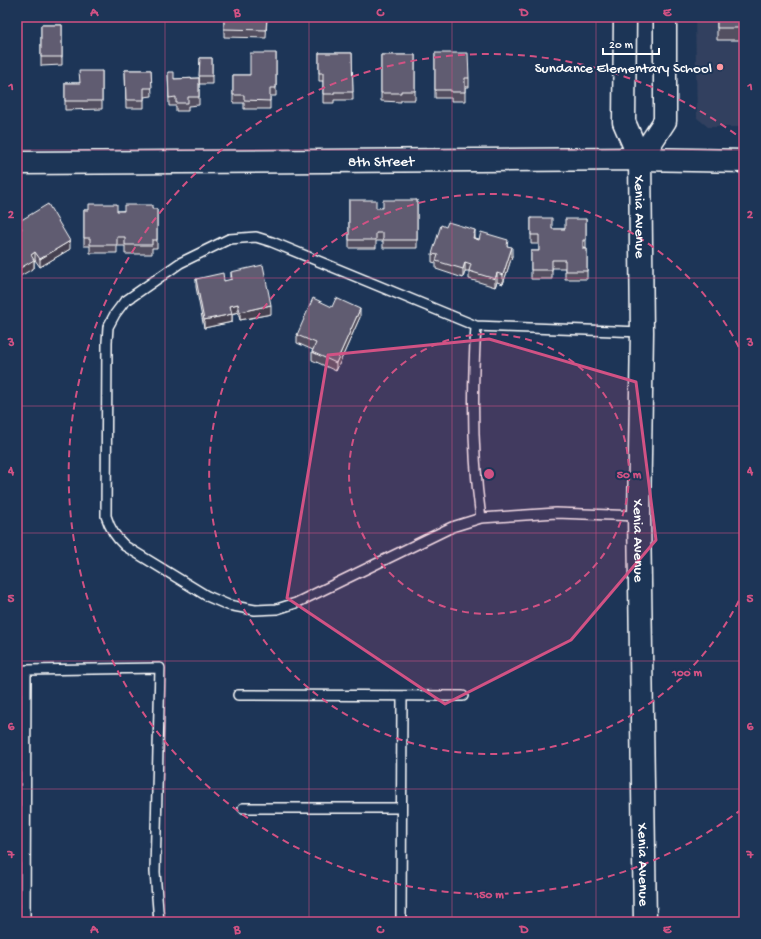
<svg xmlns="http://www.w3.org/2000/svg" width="761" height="939" font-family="'Gochi Hand',sans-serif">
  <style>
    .built { fill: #31415f }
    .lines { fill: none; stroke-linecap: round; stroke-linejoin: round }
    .service-casing { stroke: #fff; stroke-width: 12 }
    .tertiary-casing { stroke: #fff; stroke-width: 25 }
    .service { stroke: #1d3557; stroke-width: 9 }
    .tertiary { stroke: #1d3557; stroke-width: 22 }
    .wall { fill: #534f61; stroke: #fff }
    .shaded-wall { fill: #44404f; stroke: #fff }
    .building { fill: #615c71; stroke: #fff }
    .marked { fill: #d15284; fill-opacity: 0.2; stroke: #d15284; stroke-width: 3; stroke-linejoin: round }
    .grid { fill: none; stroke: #d15284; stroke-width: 1; stroke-opacity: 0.55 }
    .ring { fill: none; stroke: #d15284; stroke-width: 2; stroke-dasharray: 7 5 }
    .poi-dot { fill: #ff9aa2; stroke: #1d3557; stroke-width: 1.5 }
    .labels { text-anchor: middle; stroke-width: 4; stroke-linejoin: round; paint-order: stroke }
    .poi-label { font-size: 15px; fill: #fff; stroke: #1d3557; text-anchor: end }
    .street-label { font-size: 15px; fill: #fff; stroke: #1d3557 }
    .centre { fill: #d15284; stroke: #1d3557; stroke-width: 2 }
    .ring-label { font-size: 12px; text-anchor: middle; font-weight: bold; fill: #d15284; stroke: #1d3557; stroke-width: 4; stroke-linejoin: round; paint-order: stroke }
    .neatline { fill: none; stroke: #d15284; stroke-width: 1.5 }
    .grid-label { font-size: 13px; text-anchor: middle; font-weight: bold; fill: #d15284 }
  </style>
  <rect width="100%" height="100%" fill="#1d3557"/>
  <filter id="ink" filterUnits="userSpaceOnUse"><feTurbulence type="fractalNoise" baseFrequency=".025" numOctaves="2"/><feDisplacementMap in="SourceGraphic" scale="8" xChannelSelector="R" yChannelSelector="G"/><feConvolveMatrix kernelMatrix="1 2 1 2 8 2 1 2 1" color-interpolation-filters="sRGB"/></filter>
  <g filter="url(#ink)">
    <path class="built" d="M 695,17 L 744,17 L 744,127 L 708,127 L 697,118 Z"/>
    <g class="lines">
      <defs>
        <path id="service" d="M 476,326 C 472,390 472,455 481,518
          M 639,516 L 556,513 L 481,518 L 452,527 L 296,603 L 277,609 L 255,610 L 228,605 L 207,596 L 125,546 C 115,537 110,529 106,516 L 107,342 L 108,327 L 115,314 L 124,302 L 180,263 L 229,239 L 256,237 L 272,242 L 476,326 L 642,332
          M 238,695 L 463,696
          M 243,808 L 401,808
          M 25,922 L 26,670 L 160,668 L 155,872 L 159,922
          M 401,922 L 402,696"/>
        <g id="tertiary">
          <path id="s1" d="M 625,17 L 624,122 L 640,159 L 642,332 L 639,516 L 645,922"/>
          <path d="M 640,159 L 665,121 L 665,17"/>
          <path id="s2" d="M 17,163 L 640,159 L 744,161"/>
        </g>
      </defs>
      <use href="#service" class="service-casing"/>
      <use href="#tertiary" class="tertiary-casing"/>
      <use href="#service" class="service"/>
      <use href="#tertiary" class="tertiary"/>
    </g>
    <path class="wall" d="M 224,17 L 267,17 L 266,38 L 224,37 Z
      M 717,17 L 744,17 L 744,40 L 717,40 Z
      M 41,25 L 62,25 L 62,65 L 41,66 Z
      M 276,53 L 276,96 L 270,96 L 270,109 L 244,109 L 244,103 L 233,103 L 233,75 L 250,75 Z
      M 319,53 L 352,53 L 353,100 L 334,100 L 334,103 L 323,103 L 323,81 L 319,81 Z
      M 435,53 L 469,78 L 469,87 L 465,87 L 465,101 L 451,101 L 451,98 L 435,98 Z
      M 381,55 L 415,55 L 415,100 L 401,100 L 401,102 L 381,101 Z
      M 200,58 L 212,58 L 212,84 L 199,84 Z
      M 125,70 L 151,70 L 152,96 L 144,97 L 144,108 L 126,108 Z
      M 102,71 L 102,109 L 65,110 L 65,83 L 79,83 Z
      M 168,72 L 174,79 L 199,78 L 199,105 L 188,106 L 188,111 L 176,111 L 176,106 L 169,106 Z
      M 349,200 L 376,208 L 383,208 L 417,200 L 417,248 L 383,248 L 383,241 L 376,241 L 376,248 L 349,248 Z
      M 157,209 L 157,248 L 152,248 L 152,254 L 125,254 L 125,246 L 117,246 L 117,253 L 90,253 L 90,246 L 84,246 L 84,210 L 117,211 Z
      M 531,218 L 552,229 L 565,229 L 586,219 L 586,249 L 583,249 L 587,249 L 587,279 L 565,279 L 565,268 L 552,268 L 552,279 L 531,279 L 531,251 L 539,251 L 539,244 L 531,244 Z
      M 18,222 L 70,249 L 40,267 L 35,260 L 34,261 L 34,268 L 18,230 Z
      M 475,238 L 508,246 L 512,256 L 503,284 L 497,282 L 495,287 L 469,279 L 469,271 L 465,271 L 463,278 L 436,269 L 436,263 L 432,262 L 432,254 Z
      M 231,272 L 271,314 L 240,320 L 238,312 L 232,314 L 232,322 L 204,328 L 196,287 L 196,279 L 224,281 L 231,280 Z
      M 332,307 L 360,317 L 336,371 L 312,360 L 312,352 L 313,350 L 297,343 L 297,335 Z"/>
    <path class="shaded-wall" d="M 475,230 L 475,238 L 473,238 Z
      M 70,241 L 70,249 L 40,267 L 40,259 Z
      M 512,247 L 512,256 L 503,284 L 503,275 Z
      M 35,252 L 35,260 L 34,261 L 34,268 L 17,278 L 17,270 L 31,255 Z
      M 465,262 L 465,271 L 463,278 L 463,269 Z
      M 497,273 L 497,282 L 495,287 L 495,279 Z
      M 238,304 L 238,312 L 230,314 L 230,306 Z
      M 271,305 L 271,314 L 240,320 L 240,312 Z
      M 360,309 L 360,317 L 336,371 L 336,363 Z
      M 232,314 L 232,322 L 204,328 L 204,320 Z"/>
    <path class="building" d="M 224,17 L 267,17 L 266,30 L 224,29 Z
      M 717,17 L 744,17 L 744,28 L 717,28 Z
      M 41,25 L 62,25 L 62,57 L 41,57 Z
      M 250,53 L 276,53 L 276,88 L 270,88 L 270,101 L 244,100 L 244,95 L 233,95 L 233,75 L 250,75 Z
      M 319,53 L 352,53 L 353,92 L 334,92 L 334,94 L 323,94 L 323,73 L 319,73 Z
      M 435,53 L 468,53 L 469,78 L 465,78 L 465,92 L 451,92 L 451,90 L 435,90 Z
      M 381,55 L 415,55 L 415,91 L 401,91 L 401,93 L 381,93 Z
      M 200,58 L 212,58 L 212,76 L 199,76 Z
      M 125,70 L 151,70 L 152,88 L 144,88 L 144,100 L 126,100 Z
      M 79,71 L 102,71 L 102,101 L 65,101 L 65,83 L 80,83 Z
      M 168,72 L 174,72 L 174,79 L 199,78 L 199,97 L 188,97 L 188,103 L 176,103 L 176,97 L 169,98 Z
      M 349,200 L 376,200 L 376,208 L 383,208 L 383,200 L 417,200 L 417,240 L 383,240 L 383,233 L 376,233 L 376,240 L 349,240 Z
      M 48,204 L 70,241 L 40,259 L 35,252 L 31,255 L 34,260 L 17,270 L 17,232 L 22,229 L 18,222 Z
      M 89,204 L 117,204 L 117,211 L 124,211 L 124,205 L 152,205 L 152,209 L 157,209 L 157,240 L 152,240 L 152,245 L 125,245 L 125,237 L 117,237 L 117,245 L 90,245 L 90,238 L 84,238 L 84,210 L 89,210 Z
      M 531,218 L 552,218 L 552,229 L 565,229 L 565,219 L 586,219 L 586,240 L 583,240 L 583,249 L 587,249 L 587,271 L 565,271 L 565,260 L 552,260 L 552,270 L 531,270 L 531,251 L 539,251 L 539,235 L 531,235 Z
      M 448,222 L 475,230 L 473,238 L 479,240 L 481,232 L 508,240 L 507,246 L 512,247 L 503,275 L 497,273 L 495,279 L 469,271 L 471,264 L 465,262 L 463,269 L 436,261 L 438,255 L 432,254 L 441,225 L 446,227 Z
      M 263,265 L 271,305 L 240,312 L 238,304 L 230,306 L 232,314 L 204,320 L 196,279 L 223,273 L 224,281 L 232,279 L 231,272 Z
      M 313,298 L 332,307 L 336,298 L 360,309 L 336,363 L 312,352 L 316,343 L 297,335 Z"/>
  </g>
  <path class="marked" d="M 489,339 L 636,382 L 656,540 L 571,640 L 445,704 L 287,598 L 328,355 Z"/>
  <path class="grid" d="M 165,17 L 165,922M 309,17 L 309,922M 452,17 L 452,922M 596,17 L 596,922M 17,150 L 744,150M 17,278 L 744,278M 17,406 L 744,406M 17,533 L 744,533M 17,661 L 744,661M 17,789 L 744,789"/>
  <g class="ring">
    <circle cx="489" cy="474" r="140"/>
    <path d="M744 590A280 280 0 1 1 744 358"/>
    <path d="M742 809A420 420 0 1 1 742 139"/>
  </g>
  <circle class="poi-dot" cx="720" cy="67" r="4"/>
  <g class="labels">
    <g class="poi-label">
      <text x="712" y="72">Sundance Elementary School</text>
    </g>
    <g class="street-label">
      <text dy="5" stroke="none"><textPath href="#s2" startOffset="364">8th Street</textPath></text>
      <text dy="5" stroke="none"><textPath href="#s1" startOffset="203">Xenia Avenue</textPath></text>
      <text dy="5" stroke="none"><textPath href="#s1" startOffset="527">Xenia Avenue</textPath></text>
      <text dy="5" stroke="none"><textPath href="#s1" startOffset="851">Xenia Avenue</textPath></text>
    </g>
  </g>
  <circle cx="489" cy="474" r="6" class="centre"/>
  <g class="ring-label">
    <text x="629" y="478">50 m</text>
    <text x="687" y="676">100 m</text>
    <text x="489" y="898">150 m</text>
  </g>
  <rect width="761" height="939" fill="none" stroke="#1d3557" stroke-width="44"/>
  <path d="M603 48v6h56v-6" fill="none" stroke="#ffffff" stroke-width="2"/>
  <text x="609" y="48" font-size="12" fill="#ffffff" stroke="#1d3557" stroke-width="3" paint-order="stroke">20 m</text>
  <rect x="22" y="22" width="717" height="895" class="neatline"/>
  <g class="grid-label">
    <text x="94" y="16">A</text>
    <text x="237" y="16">B</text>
    <text x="380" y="16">C</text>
    <text x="524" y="16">D</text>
    <text x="667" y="16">E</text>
    <text x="11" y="90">1</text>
    <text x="750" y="90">1</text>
    <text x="11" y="218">2</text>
    <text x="750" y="218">2</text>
    <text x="11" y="346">3</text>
    <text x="750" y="346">3</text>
    <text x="11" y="474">4</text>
    <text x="750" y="474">4</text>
    <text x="11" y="602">5</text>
    <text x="750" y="602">5</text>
    <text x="11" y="730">6</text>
    <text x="750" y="730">6</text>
    <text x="11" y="858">7</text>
    <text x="750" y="858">7</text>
    <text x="94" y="933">A</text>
    <text x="237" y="933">B</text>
    <text x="380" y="933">C</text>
    <text x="524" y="933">D</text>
    <text x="667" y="933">E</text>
  </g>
</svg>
